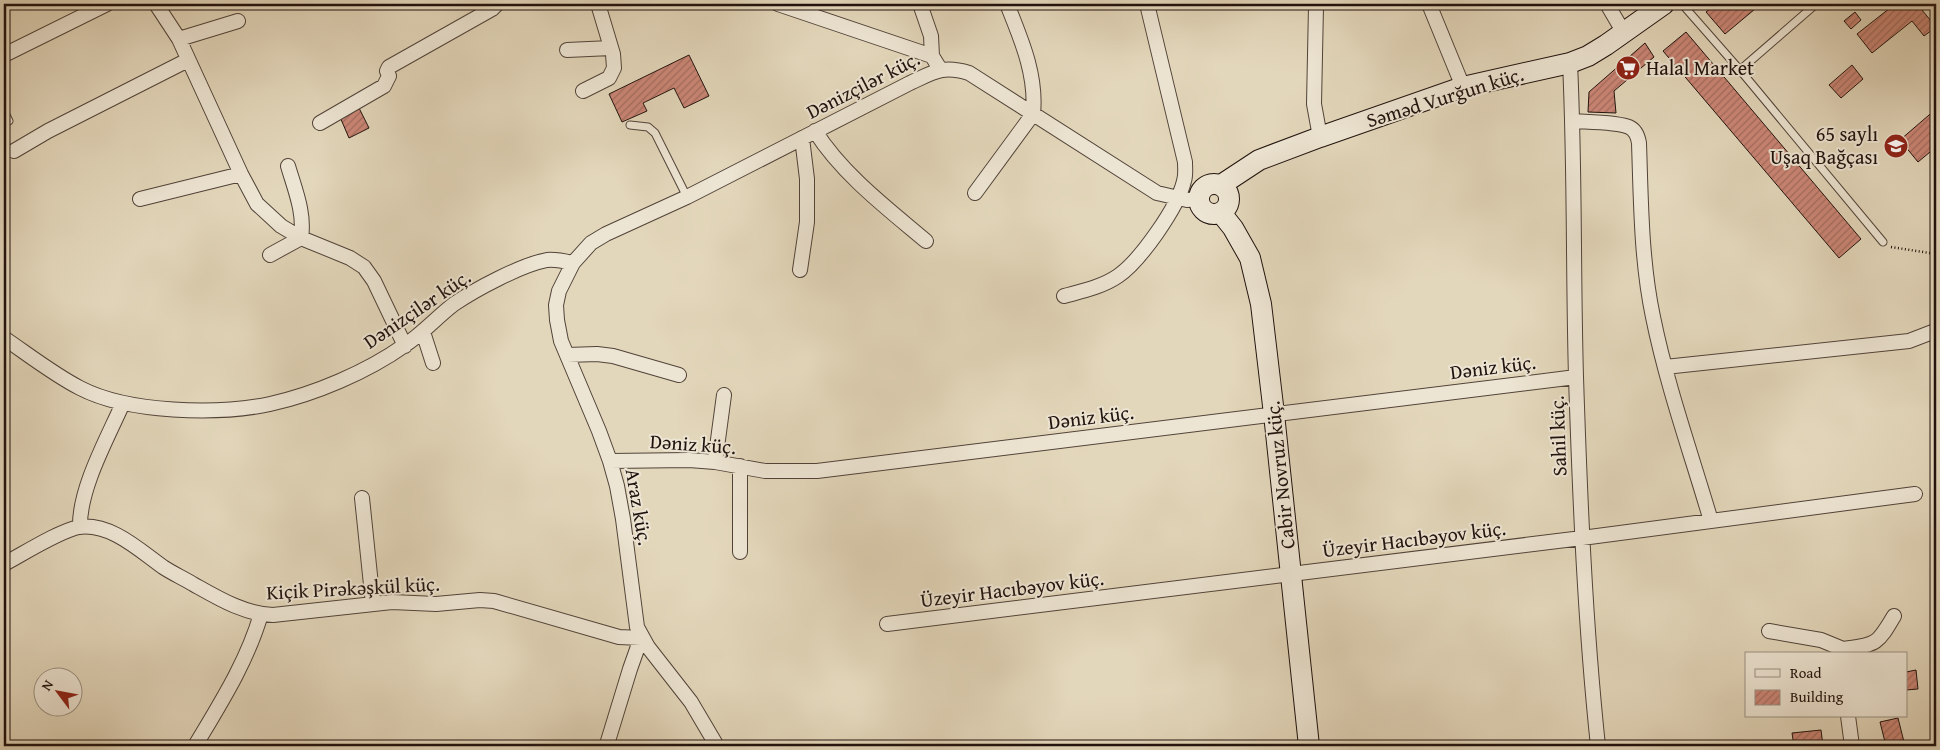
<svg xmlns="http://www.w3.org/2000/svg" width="1940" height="750" font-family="'Gentium Book Plus',serif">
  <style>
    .building { fill: url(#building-hatch); stroke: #20120e }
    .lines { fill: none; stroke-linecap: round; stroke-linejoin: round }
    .service-casing { stroke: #514339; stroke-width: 9 }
    .minor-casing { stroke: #514339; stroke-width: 16 }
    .secondary-casing { stroke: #20120e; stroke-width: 22 }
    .path { stroke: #20120e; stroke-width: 2.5; stroke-dasharray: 1 2.5; stroke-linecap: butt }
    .service { stroke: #ede5d3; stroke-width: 7 }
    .minor { stroke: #ede5d3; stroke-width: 14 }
    .secondary { stroke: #ede5d3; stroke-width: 20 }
    .labels { text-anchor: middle; stroke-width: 4; stroke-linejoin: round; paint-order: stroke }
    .poi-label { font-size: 20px; fill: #20120e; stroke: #ede5d3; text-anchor: start }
    .street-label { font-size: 20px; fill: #20120e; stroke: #ede5d3 }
  </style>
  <defs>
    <pattern id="building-hatch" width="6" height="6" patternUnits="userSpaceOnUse" patternTransform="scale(1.25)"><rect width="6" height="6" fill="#cc8777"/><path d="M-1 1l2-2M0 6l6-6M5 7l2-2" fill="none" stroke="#a56d60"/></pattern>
  </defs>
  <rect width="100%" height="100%" fill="#e3d7bb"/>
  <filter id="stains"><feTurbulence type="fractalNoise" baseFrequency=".004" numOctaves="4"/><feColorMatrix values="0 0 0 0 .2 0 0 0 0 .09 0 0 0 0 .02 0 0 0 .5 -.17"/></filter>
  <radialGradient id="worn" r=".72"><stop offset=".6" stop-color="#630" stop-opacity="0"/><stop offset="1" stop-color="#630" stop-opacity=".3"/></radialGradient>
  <path class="building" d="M 1716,4 L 1761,4 L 1725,34 L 1706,12 Z
    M 1895,4 L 1917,4 L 1936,27 L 1924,36 L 1912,21 L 1872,53 L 1857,34 Z
    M 1855,12 L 1861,20 L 1851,29 L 1844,21 Z
    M 1686,32 L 1861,239 L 1839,258 L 1663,51 Z
    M 1645,43 L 1654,57 L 1614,91 L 1616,113 L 1588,112 L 1589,92 Z
    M 689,55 L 709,96 L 684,108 L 674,88 L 643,103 L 647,111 L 622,122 L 609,94 Z
    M 1852,65 L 1863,79 L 1841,98 L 1829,85 Z
    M 359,108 L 369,128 L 349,138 L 340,117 Z
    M 1936,109 L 1936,147 L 1918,162 L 1900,140 Z
    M 1916,670 L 1918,689 L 1906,690 L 1906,672 Z
    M 1898,718 L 1905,746 L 1886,746 L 1880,722 Z
    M 1821,730 L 1823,746 L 1794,746 L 1792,733 Z"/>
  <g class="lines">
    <defs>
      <path id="service" d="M 1682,4 L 1740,70 L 1816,4
        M 1740,70 L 1883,242
        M 4,111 L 9,121
        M 630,125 L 648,127 L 655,133 L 687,197"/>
      <path id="minor" d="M 156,4 L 179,39 L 241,174 L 257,204 L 281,226 L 301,238 L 350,258 L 364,267 L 374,281 L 405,346
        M 778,4 L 932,56 L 940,69
        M 920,4 L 931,36 L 932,56
        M 1429,4 L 1463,87
        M 1607,4 L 1624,33
        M 1316,6 L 1314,104 L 1320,137
        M 179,39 L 238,21
        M 567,50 L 611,48
        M 4,55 L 107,4
        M 1570,63 C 1575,167 1573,272 1576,377 C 1580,500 1585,623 1598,746
        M 583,91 L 609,78 L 614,68 L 613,54 L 598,4
        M 1573,121 C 1586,122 1618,122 1629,127 C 1636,130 1638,137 1639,143 C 1641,201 1641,260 1653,317 C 1667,386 1691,453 1711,521
        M 320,123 L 384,86 L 389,76 L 387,71 L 389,67 L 492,9 L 497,4
        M 815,131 C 842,174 888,209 926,241
        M 14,151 L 48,131 L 188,60
        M 975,193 L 1033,114 C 1037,75 1021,39 1007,4
        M 140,199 L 241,174
        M 270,255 L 301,238 C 305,213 295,190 288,166
        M 800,270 L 807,222 L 807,179 L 802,138
        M 1064,296 C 1082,291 1102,287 1118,276 C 1140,261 1178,207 1184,181 C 1186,175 1185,169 1185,162 L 1147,4
        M 423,332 L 433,363
        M 4,338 C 29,355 53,374 80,388 C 128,413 217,415 270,404 C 315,394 367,372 405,345 C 423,333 437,317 454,304 C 476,289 521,265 547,260 C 555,259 564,261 573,263
        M 567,355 L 597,354 L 613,356 L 679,375
        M 1665,367 L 1909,341 L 1935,331
        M 610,461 L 689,460 L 715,462 L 765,471 L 817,471 L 1576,377
        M 715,462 L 724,395
        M 740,466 L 740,552
        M 362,498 L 373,604
        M 80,527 C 79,489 107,439 123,403
        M 4,564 C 23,554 59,531 79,527 C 111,523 139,550 163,567 C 172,573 183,578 193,584 C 218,598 244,614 273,615 L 392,602 L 436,604 L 480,600 L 494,601 L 619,637 L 641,638 L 630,669 L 608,741
        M 887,624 L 1582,538 L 1915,494
        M 1769,631 L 1821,640 L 1843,649
        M 1842,654 L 1843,649 C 1877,644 1877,645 1894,616
        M 1848,716 L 1852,746
        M 195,746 C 220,704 247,662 261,614
        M 717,746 L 691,702 L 648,647 L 637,627 L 623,519 L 617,486 L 610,461 L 599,431 L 561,341 L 557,320 L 556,305 L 559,291 L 573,263 L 591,243 L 606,234 L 687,197 L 910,83 C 934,72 942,65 969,73 L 1157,193 L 1187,200 L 1199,199"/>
      <path id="secondary" d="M1199 199a15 15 0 1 1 30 0a15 15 0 1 1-30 0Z
        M 1221,185 L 1259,160 L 1320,137 L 1463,87 L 1570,63 L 1588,56 L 1606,45 L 1664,4
        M 1221,213 L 1233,228 L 1250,258 L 1261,304 L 1274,414 L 1309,746"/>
    </defs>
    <use href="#service" class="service-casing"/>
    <use href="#minor" class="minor-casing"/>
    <use href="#secondary" class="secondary-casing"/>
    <path class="path" d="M 1891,247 L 1936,254"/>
    <use href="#service" class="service"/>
    <use href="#minor" class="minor"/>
    <use href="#secondary" class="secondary"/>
  </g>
  <defs>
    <symbol id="supermarket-disc" viewBox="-11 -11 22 22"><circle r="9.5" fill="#8f2418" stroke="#ede5d3"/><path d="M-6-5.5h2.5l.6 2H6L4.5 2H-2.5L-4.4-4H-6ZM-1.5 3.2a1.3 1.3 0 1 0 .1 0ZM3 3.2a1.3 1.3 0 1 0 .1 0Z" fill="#fff"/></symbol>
    <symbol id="school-disc" viewBox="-11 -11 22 22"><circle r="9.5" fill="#8f2418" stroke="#ede5d3"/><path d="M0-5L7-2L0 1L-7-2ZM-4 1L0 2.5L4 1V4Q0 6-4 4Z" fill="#fff"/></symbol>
  </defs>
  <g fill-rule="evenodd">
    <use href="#supermarket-disc" x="1614" y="54" width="28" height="28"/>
    <use href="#school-disc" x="1882" y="132" width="28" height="28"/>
  </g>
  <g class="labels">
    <g class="poi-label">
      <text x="1646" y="75">Halal Market</text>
      <text x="1878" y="141" text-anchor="end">65 saylı<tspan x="1878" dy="23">Uşaq Bağçası</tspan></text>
    </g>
    <g class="street-label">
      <text transform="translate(863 85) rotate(-27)" y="7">Dәnizçilәr küç.</text>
      <text transform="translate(1445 97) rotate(-17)" y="7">Səməd Vurğun küç.</text>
      <text transform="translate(417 309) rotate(-34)" y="7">Dənizçilər küç.</text>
      <text transform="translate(1493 367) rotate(-7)" y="7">Dәniz küç.</text>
      <text transform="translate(1091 417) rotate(-7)" y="7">Dәniz küç.</text>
      <text transform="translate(1558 436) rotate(-92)" y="7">Sahil küç.</text>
      <text transform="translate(693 444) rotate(4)" y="7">Dәniz küç.</text>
      <text transform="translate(1280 475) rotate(-96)" y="7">Cabir Novruz küç.</text>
      <text transform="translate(639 507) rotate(80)" y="7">Araz küç.</text>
      <text transform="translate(1414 539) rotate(-7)" y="7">Üzeyir Hacıbəyov küç.</text>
      <text transform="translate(353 588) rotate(-3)" y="7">Kiçik Pirəkəşkül küç.</text>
      <text transform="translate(1012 589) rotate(-7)" y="7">Üzeyir Hacıbəyov küç.</text>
    </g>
  </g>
  <rect width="1940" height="750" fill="none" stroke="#e3d7bb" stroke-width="20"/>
  <rect x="5" y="5" width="1930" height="740" fill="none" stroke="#20120e" stroke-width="2.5"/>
  <rect x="10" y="10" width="1920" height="730" fill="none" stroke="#20120e"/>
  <rect x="1745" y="652" width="162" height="65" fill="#ede5d3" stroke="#9b9184"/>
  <rect x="1755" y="669" width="25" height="8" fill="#ede5d3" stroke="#9b9184"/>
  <text x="1790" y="678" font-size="15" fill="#20120e">Road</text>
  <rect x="1755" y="690" width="25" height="15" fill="url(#building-hatch)" stroke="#9b9184"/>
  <text x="1790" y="702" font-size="15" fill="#20120e">Building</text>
  <g transform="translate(58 692) rotate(302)"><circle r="24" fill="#ede5d3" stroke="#9b9184"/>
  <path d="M0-4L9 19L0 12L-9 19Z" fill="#8f2418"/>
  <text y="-8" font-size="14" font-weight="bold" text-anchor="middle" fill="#20120e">N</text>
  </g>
  <rect width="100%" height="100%" filter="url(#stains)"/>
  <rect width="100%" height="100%" fill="url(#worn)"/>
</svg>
